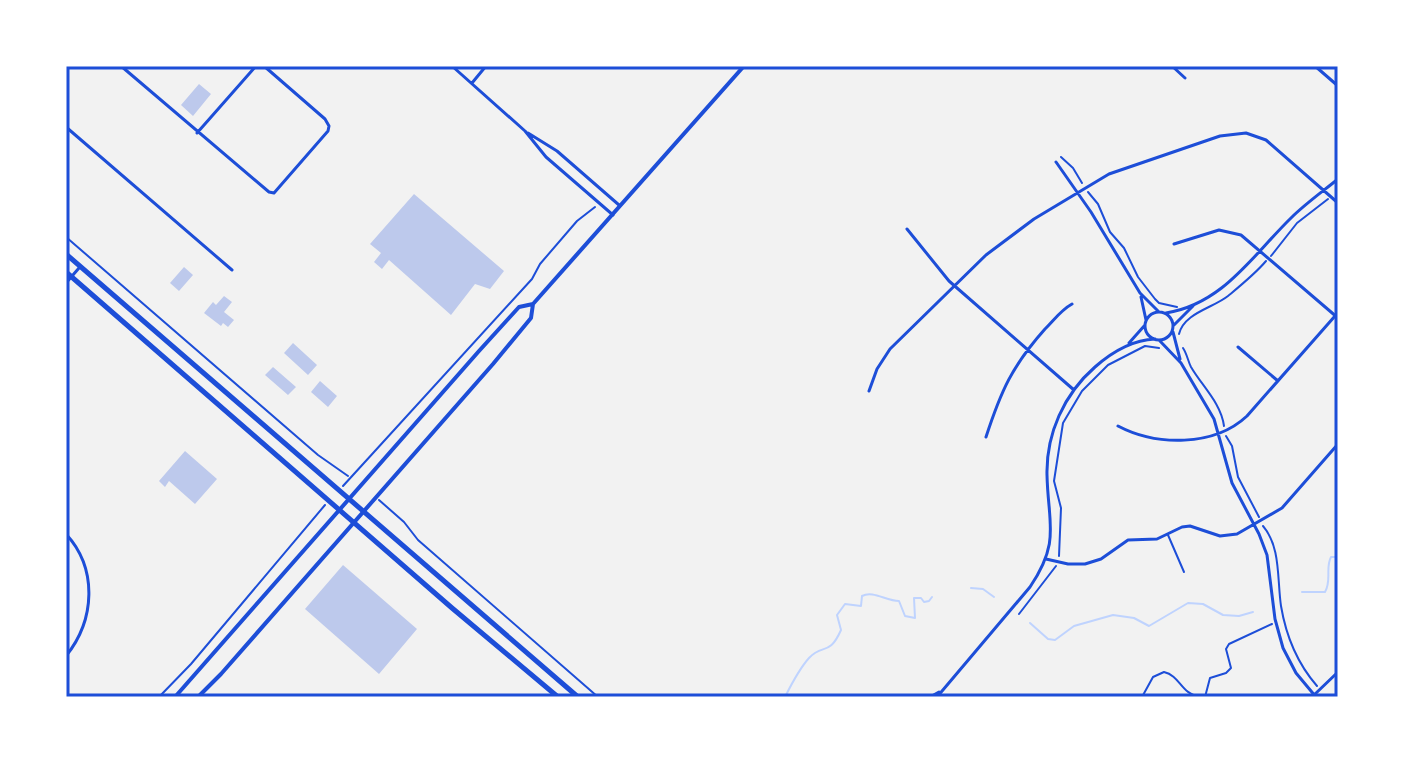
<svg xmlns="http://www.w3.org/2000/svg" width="1404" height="763" font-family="'Alegreya Sans',sans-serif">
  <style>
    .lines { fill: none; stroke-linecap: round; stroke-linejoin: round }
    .stream { stroke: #bfd3fe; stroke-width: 2 }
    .building { fill: #bdc9ec }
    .path { stroke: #1d4ed8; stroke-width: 2 }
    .service { stroke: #1d4ed8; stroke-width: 2 }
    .minor { stroke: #1d4ed8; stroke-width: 3 }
    .secondary { stroke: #1d4ed8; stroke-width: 4 }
    .trunk { stroke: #1d4ed8; stroke-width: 5 }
    .neatline { fill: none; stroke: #1d4ed8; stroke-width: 3 }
  </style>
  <rect width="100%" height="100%" fill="#f2f2f2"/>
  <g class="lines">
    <path class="stream" d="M 971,588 L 983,589 L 994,597
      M 1302,592 L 1325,592 C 1332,580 1325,568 1331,557 L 1338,557
      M 1030,623 L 1048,639 L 1055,640 L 1074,626 L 1113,615 L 1134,618 L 1149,626 L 1188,603 L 1203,604 L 1223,615 L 1239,616 L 1253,612
      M 785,697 C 791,685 800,668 809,658 C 823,643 829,657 841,630 L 837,615 L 845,604 L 861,606 L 862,596 C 873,590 886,601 899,601 L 905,616 L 915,618 L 914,598 L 921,598 L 924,602 L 929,601 L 932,597"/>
  </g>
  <path class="building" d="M 199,84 L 211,94 L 193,116 L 181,105 Z
    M 414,194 L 504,271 L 490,289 L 475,284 L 451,315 L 389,260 L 382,269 L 374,262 L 381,253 L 370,244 Z
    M 184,267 L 193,275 L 179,291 L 170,283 Z
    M 224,296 L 232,302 L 224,312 L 234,320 L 228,327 L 223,323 L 221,326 L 204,313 L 213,302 L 216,305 Z
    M 293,343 L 317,365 L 308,375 L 284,353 Z
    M 273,367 L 296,387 L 288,395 L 265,375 Z
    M 320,381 L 337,396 L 328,407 L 311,392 Z
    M 185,451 L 217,479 L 195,504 L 169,481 L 165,487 L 159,481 Z
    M 343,565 L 417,629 L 379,674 L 305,609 Z"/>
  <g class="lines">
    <path class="path" d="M 1061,157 L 1073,168 L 1082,183
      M 1088,192 L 1098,204 L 1110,232 L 1124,248 L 1138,277 L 1155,299 L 1159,303 L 1177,307
      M 66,237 L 318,455 L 348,476
      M 1271,256 L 1297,223 L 1328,199
      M 1179,334 C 1184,313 1213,308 1228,296 C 1240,286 1256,273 1266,261
      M 1183,348 C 1187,354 1188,361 1191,367 C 1202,386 1221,403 1224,426
      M 1226,436 L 1232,446 L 1238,477 L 1259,517
      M 343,486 L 532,279 L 540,264 L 577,221 L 595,207
      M 379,500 L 404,522 L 418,540 L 598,697
      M 1263,526 C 1281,547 1277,579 1281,606 C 1286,636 1297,663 1317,686
      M 1059,556 L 1061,508 L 1054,481 L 1063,423 L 1082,391 L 1108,365 L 1145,346 L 1159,348
      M 1019,614 L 1056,566
      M 159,697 L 191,664 L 325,505
      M 1142,697 L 1153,677 L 1164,672 C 1181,676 1180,694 1201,697
      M 1205,697 L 1210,678 L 1226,673 L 1231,668 L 1226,649 L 1229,644 L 1272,624"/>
    <path class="service" d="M 1168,535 L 1184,572"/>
    <path class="minor" d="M 121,66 L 269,192 L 274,193 L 328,131 L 329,126 L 325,119 L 264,66
      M 452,66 L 525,131 L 546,157 L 613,215
      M 1172,66 L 1185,78
      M 1315,66 L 1338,86
      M 472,83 L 486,66
      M 66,127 L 232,270
      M 197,133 L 256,66
      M 528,133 L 557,151 L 619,205
      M 1056,162 L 1091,212 L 1140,293 L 1159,312
      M 907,229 L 949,281 L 1074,390
      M 1174,244 L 1219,230 L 1241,235 L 1338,318
      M 66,283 L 79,268
      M 1141,297 L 1146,320
      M1145 326a14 14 0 1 1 28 0a14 14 0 1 1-28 0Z
      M 1166,313 C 1223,304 1253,255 1291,218 C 1305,204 1322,192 1338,179
      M 1173,326 L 1193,306
      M 1173,332 L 1180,359
      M 1159,340 L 1181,363 L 1214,419 L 1232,483 L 1259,534 L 1267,555 L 1275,619 L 1283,648 L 1296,673 L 1316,697
      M 1129,343 L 1145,325
      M 1238,347 L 1278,381
      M 869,391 L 877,369 L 890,349 L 986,255 L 1034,219 L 1109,174 L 1220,136 L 1246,133 L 1266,140 L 1338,203
      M 1118,426 C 1156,446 1214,447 1247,416 L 1335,316
      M 986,437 C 1001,391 1012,366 1045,329 C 1054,320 1061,310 1072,304
      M 66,534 C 98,569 95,620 66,656
      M 1046,559 L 1068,564 L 1085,564 L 1101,559 L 1128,540 L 1157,539 L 1182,527 L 1190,526 L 1220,536 L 1237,534 L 1282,508 L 1338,444
      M 1314,695 L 1338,672
      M 930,697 L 939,692
      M 937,697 L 1030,587 C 1061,541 1048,524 1047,475 C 1046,434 1064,394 1095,367 C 1112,352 1132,340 1155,339"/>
    <path class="secondary" d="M 175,697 L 479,351 L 519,307 L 533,304 L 744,66
      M 198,697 L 221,674 L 493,364 L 531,318 L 533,304"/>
    <path class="trunk" d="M 66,254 L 578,697
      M 66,272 L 452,608 L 558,697
      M 558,697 L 566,697"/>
  </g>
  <rect width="1404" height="763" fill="none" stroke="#ffffff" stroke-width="136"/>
  <rect x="68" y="68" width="1268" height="627" class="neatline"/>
</svg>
